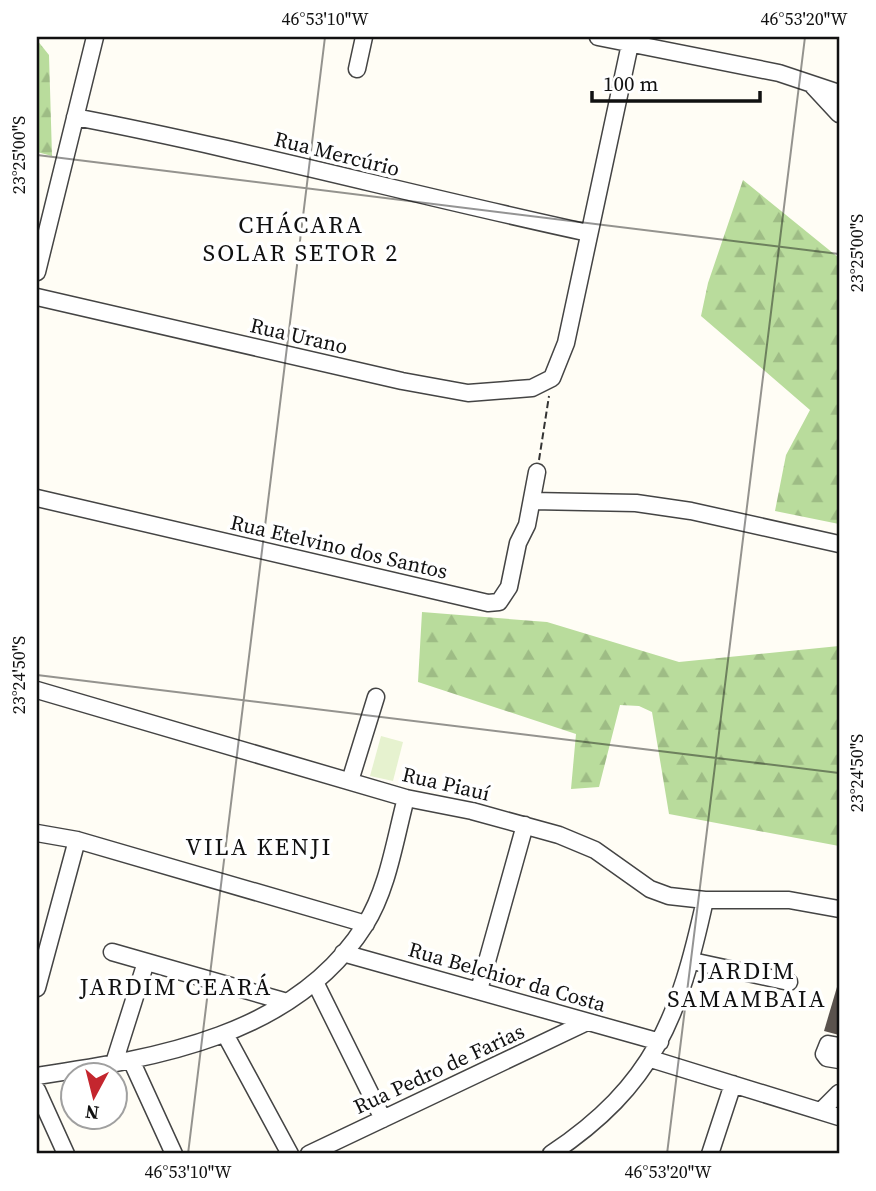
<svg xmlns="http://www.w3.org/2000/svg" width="876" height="1191" font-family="'Source Serif 4',serif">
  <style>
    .forest { fill: url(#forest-firs) }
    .pitch { fill: #e6f2cf }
    .building { fill: #5a524d }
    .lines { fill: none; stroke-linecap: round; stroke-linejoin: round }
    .minor-casing { stroke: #444; stroke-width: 19 }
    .path { stroke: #333; stroke-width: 2; stroke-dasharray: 7 3.5; stroke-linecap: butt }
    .minor { stroke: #fff; stroke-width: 16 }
    .ticks { fill: none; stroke: #111; stroke-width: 2; stroke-opacity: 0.45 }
    .labels { text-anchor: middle; stroke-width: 7; stroke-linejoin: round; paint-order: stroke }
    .street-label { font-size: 21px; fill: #111; stroke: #fff }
    .quarter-label { font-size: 24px; letter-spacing: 2px; fill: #111; stroke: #fff }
    .neatline { fill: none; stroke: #111; stroke-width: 2.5 }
    .ticks-label { font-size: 18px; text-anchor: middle; fill: #111 }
  </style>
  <defs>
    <pattern id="forest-firs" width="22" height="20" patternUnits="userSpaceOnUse" patternTransform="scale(1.75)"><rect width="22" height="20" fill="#b9dc9c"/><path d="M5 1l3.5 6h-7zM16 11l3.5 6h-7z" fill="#9ebc85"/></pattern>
  </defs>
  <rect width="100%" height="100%" fill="#fffdf5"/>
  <path class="forest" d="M 37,40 L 49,55 L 52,156 L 37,152 Z
    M 743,180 L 839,258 L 839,524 L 775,511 L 786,455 L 810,410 L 701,316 L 708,283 Z
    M 422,612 L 547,622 L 679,662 L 839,646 L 839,846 L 669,814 L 652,712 L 639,706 L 620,705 L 599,787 L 571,789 L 576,734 L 418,682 Z"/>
  <path class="pitch" d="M 381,736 L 403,742 L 393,781 L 370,776 Z"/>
  <path class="building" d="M 837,987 L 839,988 L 839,1035 L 824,1031 Z"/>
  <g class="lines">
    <defs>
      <path id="minor" d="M 598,37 L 779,73 L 839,93
        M 357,69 L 364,37
        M 813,86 L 839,114
        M 75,117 C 247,150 417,196 589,233
        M 37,272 L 95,37
        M 37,297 L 402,381 L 468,393 L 532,388 L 552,378 L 566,343 L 630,44
        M 37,498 L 488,603 L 499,602 L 509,587 L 518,543 L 527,525 L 537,472
        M 532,501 L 636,503 L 691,511 L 839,544
        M 37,690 L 406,798 L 472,811 L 559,835 L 595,850 L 650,889 L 669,896 L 705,900 L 789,900 L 839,909
        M 350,781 L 376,697
        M 37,833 L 77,840 L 366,924
        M 112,952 L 287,1002
        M 343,953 L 660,1042
        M 692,961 L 789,982
        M 315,982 L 383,1119
        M 37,988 L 77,840
        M 479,990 L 525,825
        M 225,1034 L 290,1154
        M 839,1046 L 828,1044 L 824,1054 L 827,1058 L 839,1060
        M 651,1059 L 839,1117
        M 131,1060 L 174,1154
        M 114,1063 L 146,962
        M 37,1076 C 156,1058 295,1036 365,925 C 388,889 395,839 406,798
        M 37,1090 L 66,1154
        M 821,1111 L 839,1093
        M 309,1154 L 587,1022
        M 551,1154 C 654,1085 679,1018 705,900
        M 710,1154 L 733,1084"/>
    </defs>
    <use href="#minor" class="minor-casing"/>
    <path class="path" d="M 539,460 L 549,396"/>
    <use href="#minor" class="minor"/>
  </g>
  <path class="ticks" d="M 37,155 L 839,254M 37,675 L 839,773M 188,1154 L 325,37M 667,1154 L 805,37"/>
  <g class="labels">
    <g class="street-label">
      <text transform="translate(337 154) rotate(14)" y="7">Rua Mercúrio</text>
      <text transform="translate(299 336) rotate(13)" y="7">Rua Urano</text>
      <text transform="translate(339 547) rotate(13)" y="7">Rua Etelvino dos Santos</text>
      <text transform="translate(446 784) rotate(13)" y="7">Rua Piauí</text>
      <text transform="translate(507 977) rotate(16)" y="7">Rua Belchior da Costa</text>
      <text transform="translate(439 1069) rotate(-25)" y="7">Rua Pedro de Farias</text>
    </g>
    <g class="quarter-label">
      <text x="301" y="233">CHÁCARA<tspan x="301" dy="28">SOLAR SETOR 2</tspan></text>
      <text x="259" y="855">VILA KENJI</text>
      <text x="747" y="979">JARDIM<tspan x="747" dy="28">SAMAMBAIA</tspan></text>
      <text x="176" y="995">JARDIM CEARÁ</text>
    </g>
  </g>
  <rect width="876" height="1191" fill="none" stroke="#ffffff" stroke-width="77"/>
  <g transform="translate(94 1096) rotate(187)"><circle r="33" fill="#ffffff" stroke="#a0a0a0" stroke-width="2"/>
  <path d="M0-5L12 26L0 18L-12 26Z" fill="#c4262e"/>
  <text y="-10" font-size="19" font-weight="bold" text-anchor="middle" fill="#111111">N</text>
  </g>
  <path d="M592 91v10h168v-10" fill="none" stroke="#111111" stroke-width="3.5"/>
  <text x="603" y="91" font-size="21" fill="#111111" stroke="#ffffff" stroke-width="5" paint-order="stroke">100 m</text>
  <rect x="38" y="38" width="800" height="1114" class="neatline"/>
  <g class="ticks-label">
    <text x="325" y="25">46°53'10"W</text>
    <text x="804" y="25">46°53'20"W</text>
    <text transform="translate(19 155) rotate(-90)" y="6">23°25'00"S</text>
    <text transform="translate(857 253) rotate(-90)" y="6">23°25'00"S</text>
    <text transform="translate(19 675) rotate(-90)" y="6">23°24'50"S</text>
    <text transform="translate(857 773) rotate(-90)" y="6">23°24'50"S</text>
    <text x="188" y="1178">46°53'10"W</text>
    <text x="668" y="1178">46°53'20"W</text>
  </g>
</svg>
